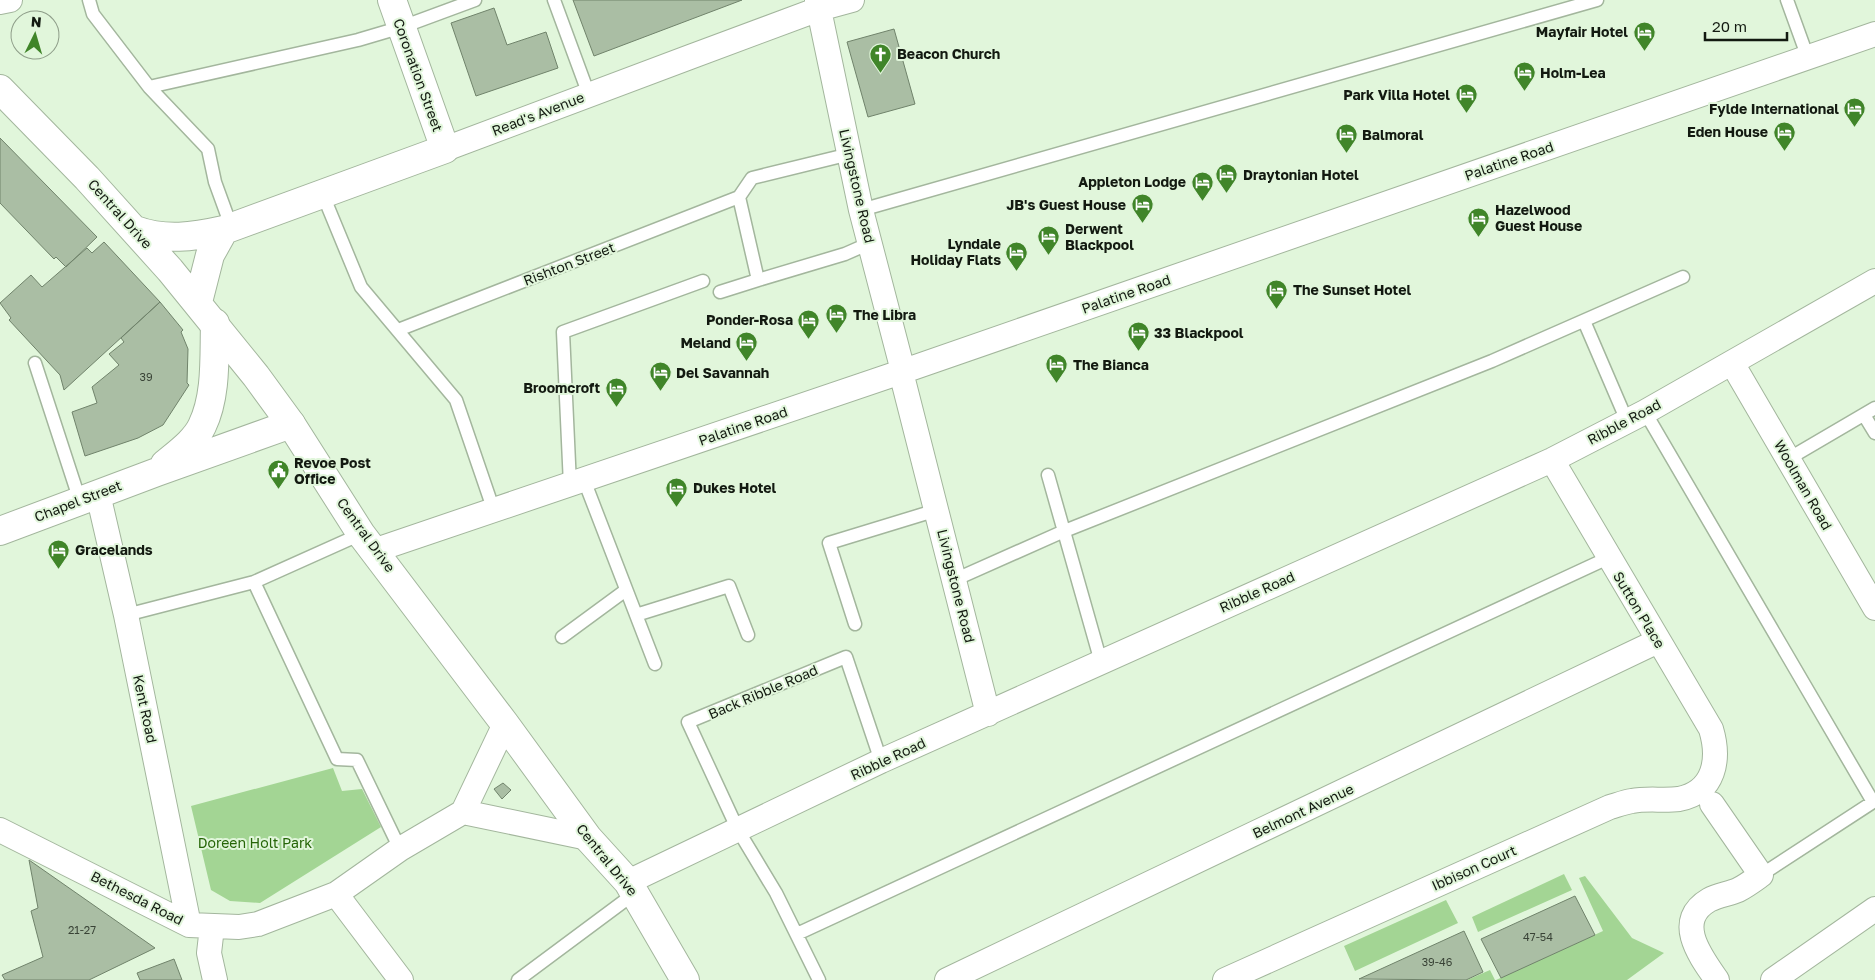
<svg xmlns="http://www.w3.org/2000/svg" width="1875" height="980" font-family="'Golos Text',sans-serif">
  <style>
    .green { fill: #a3d594 }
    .building { fill: #aabea4; stroke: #70836b }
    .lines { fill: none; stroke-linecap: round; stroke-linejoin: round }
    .service-casing { stroke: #a3b69d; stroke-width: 15 }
    .minor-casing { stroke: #a3b69d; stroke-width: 26 }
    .tertiary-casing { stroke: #a3b69d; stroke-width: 30 }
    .primary-casing { stroke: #a3b69d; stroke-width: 30 }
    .service { stroke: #fff; stroke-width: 12 }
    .minor { stroke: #fff; stroke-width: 24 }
    .tertiary { stroke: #fff; stroke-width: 28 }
    .primary { stroke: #fff; stroke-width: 28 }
    .labels { text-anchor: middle; stroke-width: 4; stroke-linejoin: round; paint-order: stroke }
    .number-label { font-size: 11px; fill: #394336 }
    .poi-label { font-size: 14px; font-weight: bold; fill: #131a11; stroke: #e1f6db; text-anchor: start }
    .street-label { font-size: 14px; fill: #131a11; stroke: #e1f6db }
    .park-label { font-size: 14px; fill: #256507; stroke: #e1f6db }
  </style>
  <rect width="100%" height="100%" fill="#e1f6db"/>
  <path class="green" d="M 333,768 L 342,791 L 362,789 L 381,827 L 260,903 L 230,901 L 211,890 L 191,806 Z
    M 1564,874 L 1572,890 L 1478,932 L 1472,917 Z
    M 1585,876 L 1632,938 L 1664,953 L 1627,980 L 1496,980 L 1603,931 L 1579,878 Z
    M 1446,900 L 1458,923 L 1355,971 L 1344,946 Z
    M 1490,970 L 1495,980 L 1467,980 Z"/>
  <path class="building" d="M 573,0 L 742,0 L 594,56 Z
    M 494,8 L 507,45 L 546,32 L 558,68 L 476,96 L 451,23 Z
    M 894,29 L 915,104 L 868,117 L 847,42 Z
    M 0,138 L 97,237 L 66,267 L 56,257 L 54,259 L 0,203 Z
    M 104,242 L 160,302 L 64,390 L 60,375 L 9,320 L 11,318 L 0,303 L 31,275 L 42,287 L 87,248 L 92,253 Z
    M 160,302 L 183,330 L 181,332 L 188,349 L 187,383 L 189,385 L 163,425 L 138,438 L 85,456 L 72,412 L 97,403 L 92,387 L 119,365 L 109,354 L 124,342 L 121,338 Z
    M 503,783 L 511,790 L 502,799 L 494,789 Z
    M 29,860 L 155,948 L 89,980 L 5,980 L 2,975 L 43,957 L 31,911 L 38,908 Z
    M 1575,896 L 1595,935 L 1501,978 L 1481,939 Z
    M 1464,931 L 1483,972 L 1466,980 L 1359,979 Z
    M 174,959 L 182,980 L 140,980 L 137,973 Z"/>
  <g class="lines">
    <defs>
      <path id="service" d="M 89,0 L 93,14 L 149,87 L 208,149 L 215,182 L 231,226
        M 554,0 L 589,95
        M 1787,0 L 1808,58
        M 149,87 L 358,40 L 402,27 L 475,0
        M 850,154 L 752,178 L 739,197 L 758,280 L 845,254 L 870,243
        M 323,195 L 361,287 L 456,400 L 494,511
        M 861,210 L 1597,0
        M 720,292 L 758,280
        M 1584,321 L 1627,421
        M 398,330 L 739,197
        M 35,363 L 80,501
        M 1645,412 L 1873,802 L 1761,875
        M 1864,415 L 1875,433
        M 1788,459 L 1875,408
        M 1048,475 L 1101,662
        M 584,480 L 655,664
        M 570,485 L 563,332 L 703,281
        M 954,580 L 1062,532 L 1492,361 L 1683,277
        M 254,582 L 337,759 L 357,760 L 400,849
        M 126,615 L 254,582 L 361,534
        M 636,615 L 729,586 L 748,635
        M 855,624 L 829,543 L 937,510
        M 562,637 L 626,590
        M 797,934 L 1608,558
        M 518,980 L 635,893
        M 819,980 L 776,893 L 738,830 L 688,722 L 846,657 L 881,761"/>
      <path id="minor" d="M 817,0 L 861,210 L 903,371
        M 0,2 L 10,0
        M 445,149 L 690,57 L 819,9 L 852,0
        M 1732,363 L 1875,608
        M 901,372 L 988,714
        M 98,494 L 126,615 L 189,925
        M 376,550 L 901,372 L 1875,34
        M 1712,804 L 1761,875 C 1754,880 1746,886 1738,890 C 1729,894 1718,895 1709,900 C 1673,921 1701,957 1717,980
        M 463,812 L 588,838
        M 0,830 L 189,925 L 239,927 L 258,924 L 336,894 L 400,849 L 463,812 L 505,724
        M 628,882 L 881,761 L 1552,460 L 1645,412 L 1875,281
        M 336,894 L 401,980
        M 212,927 L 209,953 L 215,980
        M 947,980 L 1658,641
        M 1225,980 L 1610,807 C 1617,805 1625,802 1632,801 C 1647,798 1664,801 1679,799 C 1715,792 1720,759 1711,729 L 1552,460
        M 1773,980 L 1875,909"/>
      <path id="tertiary" d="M 165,464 C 178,453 195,441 202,426 C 217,395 214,356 215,323
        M 0,531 L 157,472 L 291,424"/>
      <path id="primary" d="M 0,89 L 87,178 L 170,270 L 256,376 L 291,424 L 361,534 L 505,724 L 588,838 L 628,882 L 685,980
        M 135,230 C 165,241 193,237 224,230 L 445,149 L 392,0
        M 198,302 L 210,255 L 224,230"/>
    </defs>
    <use href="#service" class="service-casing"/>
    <use href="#minor" class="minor-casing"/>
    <use href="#tertiary" class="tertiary-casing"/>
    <use href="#primary" class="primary-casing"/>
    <use href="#service" class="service"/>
    <use href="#minor" class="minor"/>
    <use href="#tertiary" class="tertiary"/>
    <use href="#primary" class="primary"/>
  </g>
  <defs>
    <symbol id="hotel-pin" viewBox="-11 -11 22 30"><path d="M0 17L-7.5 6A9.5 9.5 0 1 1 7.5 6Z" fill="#408529" stroke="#e1f6db"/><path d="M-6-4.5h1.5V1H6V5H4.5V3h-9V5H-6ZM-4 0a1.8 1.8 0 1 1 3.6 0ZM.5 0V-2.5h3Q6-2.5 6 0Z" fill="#fff"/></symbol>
    <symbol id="church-pin" viewBox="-11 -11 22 30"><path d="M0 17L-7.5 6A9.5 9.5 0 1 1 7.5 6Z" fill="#408529" stroke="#e1f6db"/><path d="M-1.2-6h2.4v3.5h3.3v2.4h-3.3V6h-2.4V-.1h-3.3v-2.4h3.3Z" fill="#fff"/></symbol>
    <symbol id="civic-pin" viewBox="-11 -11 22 30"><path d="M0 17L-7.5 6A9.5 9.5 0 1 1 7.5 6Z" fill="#408529" stroke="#e1f6db"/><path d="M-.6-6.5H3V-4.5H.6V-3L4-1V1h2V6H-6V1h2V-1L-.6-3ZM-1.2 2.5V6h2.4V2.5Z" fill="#fff"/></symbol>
  </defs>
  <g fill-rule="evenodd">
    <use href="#hotel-pin" x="1632" y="20" width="25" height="34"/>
    <use href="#church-pin" x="868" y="42" width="25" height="34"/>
    <use href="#hotel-pin" x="1512" y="60" width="25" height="34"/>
    <use href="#hotel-pin" x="1454" y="82" width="25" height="34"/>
    <use href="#hotel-pin" x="1842" y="96" width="25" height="34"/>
    <use href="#hotel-pin" x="1772" y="120" width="25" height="34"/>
    <use href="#hotel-pin" x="1334" y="122" width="25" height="34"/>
    <use href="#hotel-pin" x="1214" y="162" width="25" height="34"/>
    <use href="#hotel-pin" x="1190" y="170" width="25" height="34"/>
    <use href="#hotel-pin" x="1130" y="192" width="25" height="34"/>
    <use href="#hotel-pin" x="1466" y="206" width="25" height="34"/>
    <use href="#hotel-pin" x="1036" y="224" width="25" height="34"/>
    <use href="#hotel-pin" x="1004" y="240" width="25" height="34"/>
    <use href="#hotel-pin" x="1264" y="278" width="25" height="34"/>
    <use href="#hotel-pin" x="824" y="302" width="25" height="34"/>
    <use href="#hotel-pin" x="796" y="308" width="25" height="34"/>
    <use href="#hotel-pin" x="1126" y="320" width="25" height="34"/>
    <use href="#hotel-pin" x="734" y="330" width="25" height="34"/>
    <use href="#hotel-pin" x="1044" y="352" width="25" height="34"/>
    <use href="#hotel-pin" x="648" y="360" width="25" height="34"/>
    <use href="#hotel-pin" x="604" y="376" width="25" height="34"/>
    <use href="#civic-pin" x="266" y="458" width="25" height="34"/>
    <use href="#hotel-pin" x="664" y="476" width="25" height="34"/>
    <use href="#hotel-pin" x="46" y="538" width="25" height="34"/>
  </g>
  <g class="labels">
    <g class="number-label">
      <text x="146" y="381">39</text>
      <text x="82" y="934">21-27</text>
      <text x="1538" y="941">47-54</text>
      <text x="1437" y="966">39-46</text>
    </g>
    <g class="poi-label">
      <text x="1628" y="37" text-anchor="end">Mayfair Hotel</text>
      <text x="897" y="59">Beacon Church</text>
      <text x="1540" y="78">Holm-Lea</text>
      <text x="1450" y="100" text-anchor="end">Park Villa Hotel</text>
      <text x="1839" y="114" text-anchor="end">Fylde International</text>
      <text x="1768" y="137" text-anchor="end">Eden House</text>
      <text x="1362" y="140">Balmoral</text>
      <text x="1243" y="180">Draytonian Hotel</text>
      <text x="1186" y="187" text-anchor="end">Appleton Lodge</text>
      <text x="1126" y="210" text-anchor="end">JB's Guest House</text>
      <text x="1495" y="215">Hazelwood<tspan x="1495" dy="16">Guest House</tspan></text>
      <text x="1065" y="234">Derwent<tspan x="1065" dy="16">Blackpool</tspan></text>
      <text x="1001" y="249" text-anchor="end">Lyndale<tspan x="1001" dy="16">Holiday Flats</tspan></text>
      <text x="1293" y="295">The Sunset Hotel</text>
      <text x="853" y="320">The Libra</text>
      <text x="793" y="325" text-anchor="end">Ponder-Rosa</text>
      <text x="1154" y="338">33 Blackpool</text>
      <text x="731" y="348" text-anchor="end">Meland</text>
      <text x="1073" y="370">The Bianca</text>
      <text x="676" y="378">Del Savannah</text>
      <text x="600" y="393" text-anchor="end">Broomcroft</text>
      <text x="294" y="468">Revoe Post<tspan x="294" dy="16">Office</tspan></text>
      <text x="693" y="493">Dukes Hotel</text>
      <text x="75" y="555">Gracelands</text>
    </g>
    <g class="street-label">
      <text transform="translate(418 75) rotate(70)" y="5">Coronation Street</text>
      <text transform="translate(538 114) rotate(-21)" y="5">Read's Avenue</text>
      <text transform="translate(1509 161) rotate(-19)" y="5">Palatine Road</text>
      <text transform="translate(857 186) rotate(77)" y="5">Livingstone Road</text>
      <text transform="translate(120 214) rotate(48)" y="5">Central Drive</text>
      <text transform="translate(569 264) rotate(-21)" y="5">Rishton Street</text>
      <text transform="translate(1126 294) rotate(-19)" y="5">Palatine Road</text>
      <text transform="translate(1624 422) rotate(-28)" y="5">Ribble Road</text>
      <text transform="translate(743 426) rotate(-19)" y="5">Palatine Road</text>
      <text transform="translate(1803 485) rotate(60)" y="5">Woolman Road</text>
      <text transform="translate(78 501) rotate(-21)" y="5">Chapel Street</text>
      <text transform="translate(366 535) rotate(54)" y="5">Central Drive</text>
      <text transform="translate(956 586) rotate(76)" y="5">Livingstone Road</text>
      <text transform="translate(1257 592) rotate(-24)" y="5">Ribble Road</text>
      <text transform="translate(1639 610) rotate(59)" y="5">Sutton Place</text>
      <text transform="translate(763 692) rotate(-23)" y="5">Back Ribble Road</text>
      <text transform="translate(145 709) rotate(78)" y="5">Kent Road</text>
      <text transform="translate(888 759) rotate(-25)" y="5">Ribble Road</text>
      <text transform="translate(1303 811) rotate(-25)" y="5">Belmont Avenue</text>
      <text transform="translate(607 860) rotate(51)" y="5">Central Drive</text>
      <text transform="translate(1474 868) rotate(-24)" y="5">Ibbison Court</text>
      <text transform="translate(137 898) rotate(27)" y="5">Bethesda Road</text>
    </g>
    <g class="park-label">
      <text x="255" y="848">Doreen Holt Park</text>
    </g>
  </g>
  <g transform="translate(35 35) rotate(5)"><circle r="24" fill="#e1f6db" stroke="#8f9e8a"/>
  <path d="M0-4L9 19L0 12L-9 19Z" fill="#408529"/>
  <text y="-8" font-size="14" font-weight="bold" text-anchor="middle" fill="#131a11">N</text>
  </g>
  <path d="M1705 32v8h82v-8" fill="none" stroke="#131a11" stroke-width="2.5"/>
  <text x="1712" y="32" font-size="15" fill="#131a11" stroke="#e1f6db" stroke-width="4" paint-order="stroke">20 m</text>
</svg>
